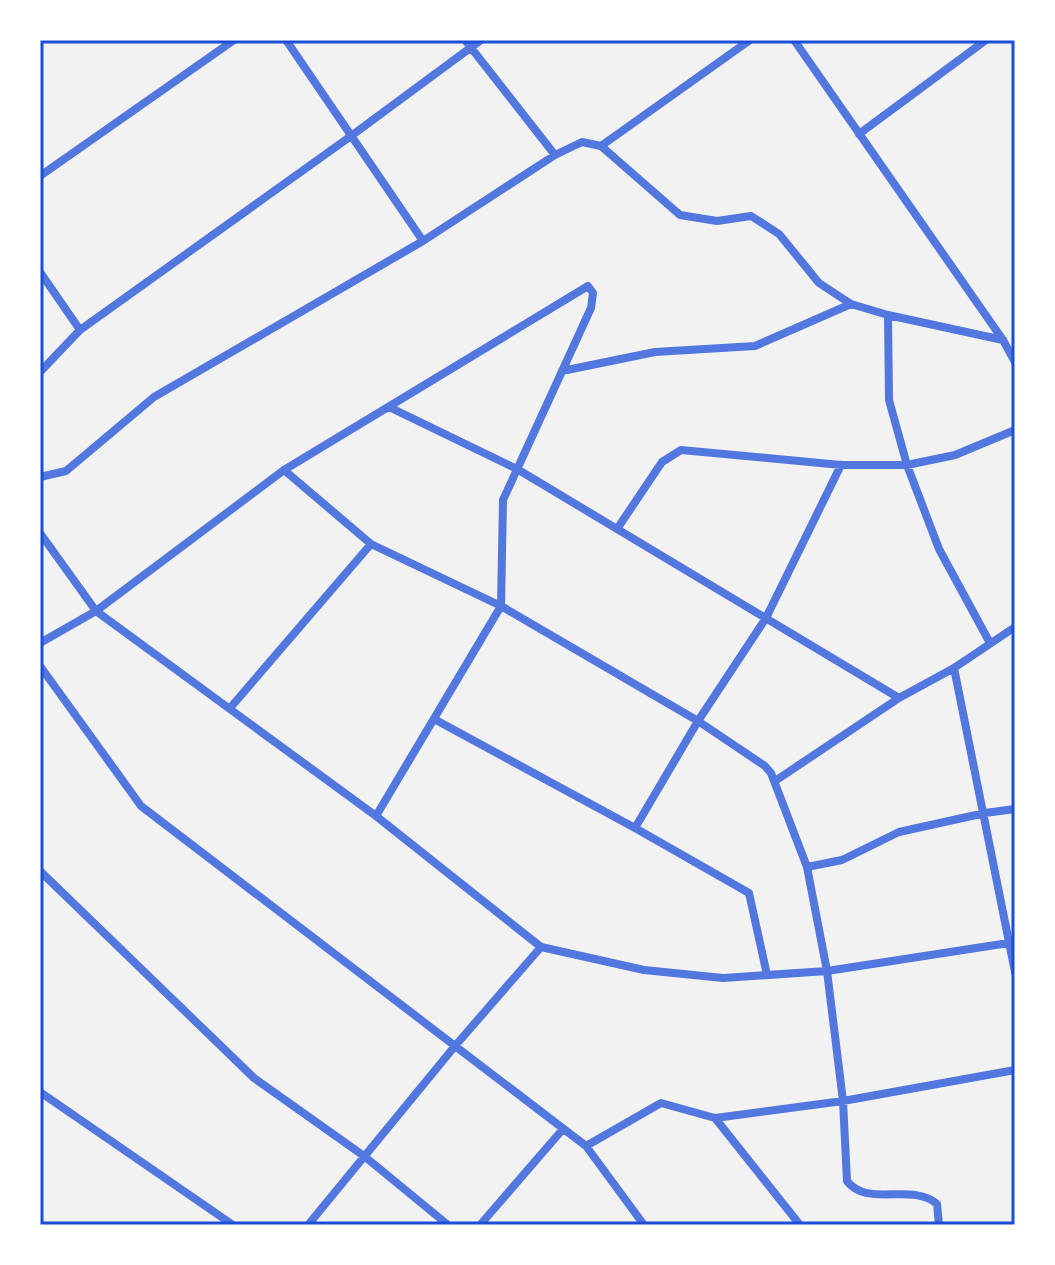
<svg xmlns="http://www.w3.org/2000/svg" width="1055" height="1265" font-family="Commissioner,sans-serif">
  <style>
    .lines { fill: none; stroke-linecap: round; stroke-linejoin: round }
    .minor { stroke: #5277de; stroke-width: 8 }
    .neatline { fill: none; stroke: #1d4ed8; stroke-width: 3 }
  </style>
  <rect width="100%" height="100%" fill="#f2f2f2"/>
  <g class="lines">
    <path class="minor" d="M 286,40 L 423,241
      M 465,40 L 555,155
      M 794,40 L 1003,340 L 1015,362
      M 859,134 L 986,40
      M 601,146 L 750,40
      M 40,176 L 234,40
      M 40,272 L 80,330
      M 888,315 L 889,400 L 907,465 L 939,549 L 990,643
      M 562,371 L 655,352 L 755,346 L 851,304
      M 40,372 L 80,330 L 351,136 L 481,40
      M 389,407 L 517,469 L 899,698 L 954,668 L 1015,627
      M 284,470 L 371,544
      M 40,477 L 66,471 L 154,397 L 423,241 L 555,155 L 582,142 L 601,146 L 680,215 L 717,221 L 751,216 L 779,234 L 819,283 L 851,304 L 888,315 L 1003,340
      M 617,529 L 662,462 L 681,450 L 841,465 L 907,465 L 955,455 L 1015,430
      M 40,533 L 96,611 L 376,816 L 541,947 L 644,970 L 723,978 L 827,971 L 1015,942
      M 40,643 L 96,611 L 284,470 L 588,286 L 593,293 L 591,308 L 503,500 L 501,606 L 376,816
      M 40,666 L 141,806 L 586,1146 L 644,1225
      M 954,668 L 1015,972
      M 231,707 L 371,544 L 501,606 L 698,721 L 765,766 L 771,773 L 807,867 L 827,971 L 843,1101 L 847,1181 C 867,1208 912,1182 937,1204 L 939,1225
      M 434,719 L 635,828 L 749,893 L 767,975
      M 775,781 L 899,698
      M 635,828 L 698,721 L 766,618 L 841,465
      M 807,867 L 842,860 L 899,832 L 985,813 L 1015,809
      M 40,871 L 254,1078 L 364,1156 L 448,1225
      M 40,1092 L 233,1225
      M 715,1118 L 800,1225
      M 586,1146 L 661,1103 L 715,1118 L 843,1101 L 1015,1070
      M 308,1225 L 455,1046 L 541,947
      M 480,1225 L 563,1129"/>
  </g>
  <rect width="1055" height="1265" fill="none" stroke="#ffffff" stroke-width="84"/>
  <rect x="42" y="42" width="971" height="1181" class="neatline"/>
</svg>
